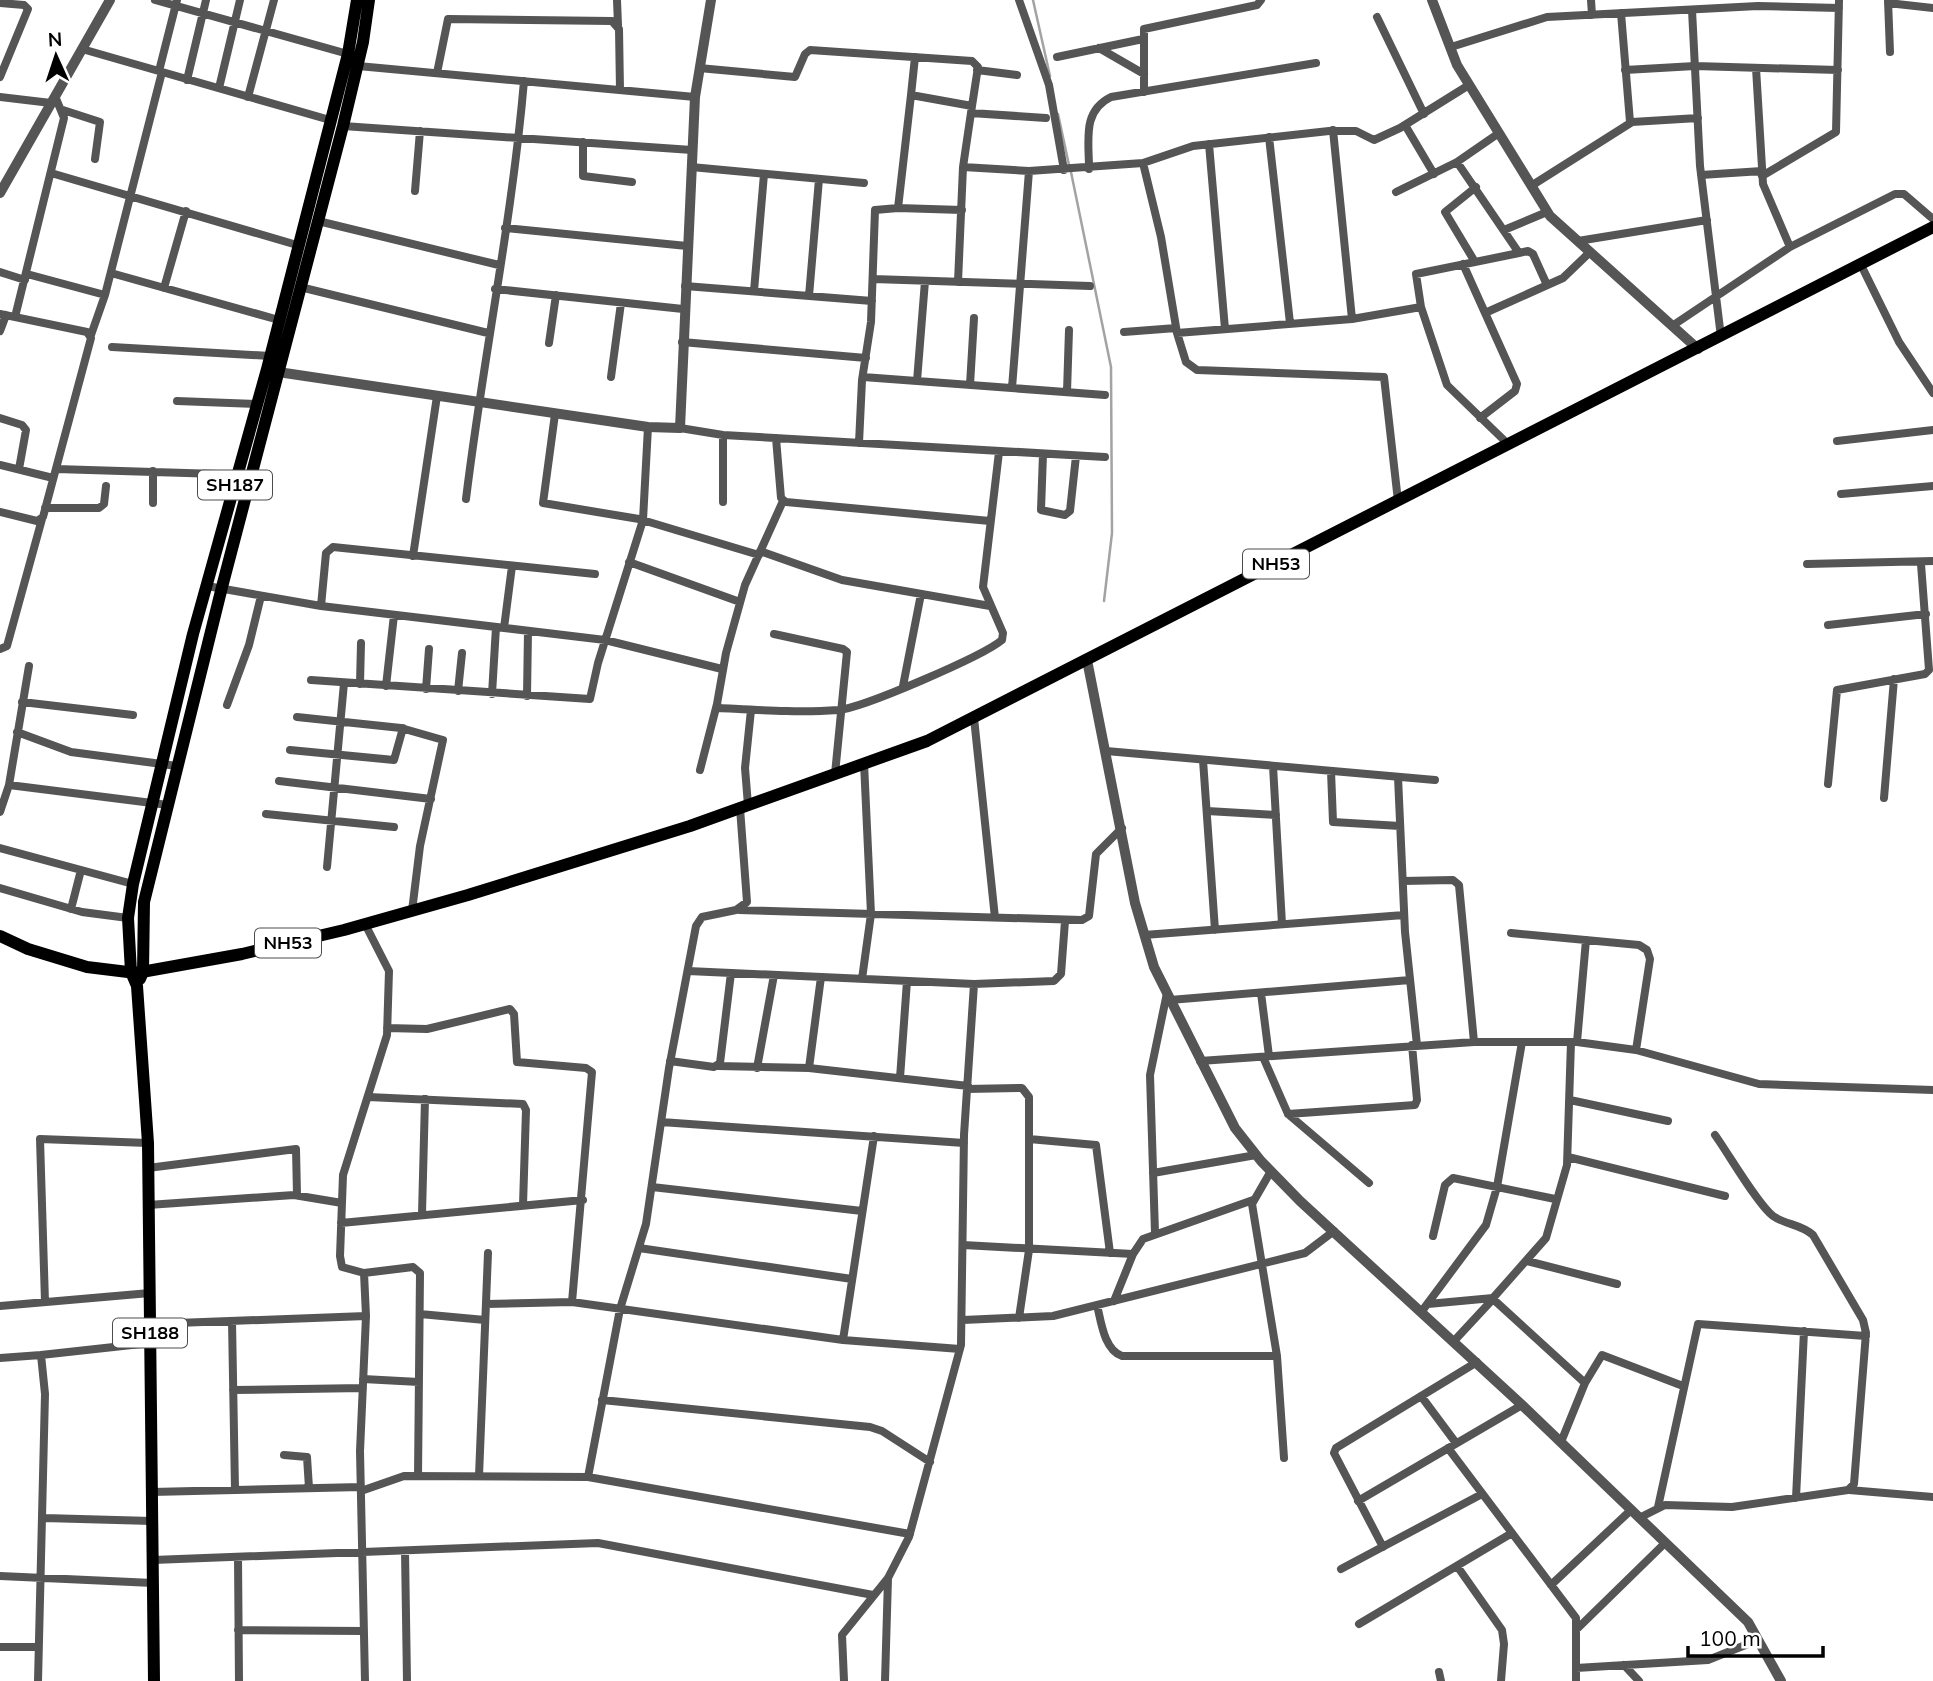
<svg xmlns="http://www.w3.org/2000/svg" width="1933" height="1681" font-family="Mulish,sans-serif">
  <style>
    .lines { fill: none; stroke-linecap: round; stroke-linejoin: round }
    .stream { stroke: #a3a3a3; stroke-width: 2.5 }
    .minor { stroke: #555; stroke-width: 8 }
    .tertiary { stroke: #555; stroke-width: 10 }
    .primary { stroke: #000; stroke-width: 12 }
    .trunk { stroke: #000; stroke-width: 12 }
    .labels { text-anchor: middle; stroke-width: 5; stroke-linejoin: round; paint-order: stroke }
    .shield { fill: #fff; stroke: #4c4c4c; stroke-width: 2 }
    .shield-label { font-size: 18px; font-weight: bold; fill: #000 }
  </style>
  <rect width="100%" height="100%" fill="#fff"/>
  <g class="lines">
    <path class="stream" d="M 1033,0 L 1050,76
      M 1058,114 L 1069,165
      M 1071,172 L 1111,367 L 1112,533 L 1104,601"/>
    <path class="minor" d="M 155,0 L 348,54
      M 617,0 L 618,25
      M 1019,0 L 1049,85 L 1064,170
      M 1591,0 L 1592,15
      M 1888,0 L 1890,52
      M 0,3 L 24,5 L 28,9 L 0,77
      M 1888,3 L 1933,8
      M 1692,10 L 1700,166 L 1721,337
      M 1621,13 L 1630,122
      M 1377,17 L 1424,114
      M 1451,47 L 1547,17 L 1758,6 L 1839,8
      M 1099,48 L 1144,74
      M 82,49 L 330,120
      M 1057,57 L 1143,39
      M 358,66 L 695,97
      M 699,68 L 795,77 L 805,54 L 810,50 L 972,61 L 978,67 L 972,106
      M 1756,68 L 1763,184 L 1790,247
      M 977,70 L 1017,75
      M 1625,70 L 1695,66 L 1838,70
      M 159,71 L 177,0
      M 437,73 L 448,19 L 612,21 L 619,29 L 620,90
      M 187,80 L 206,0
      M 219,88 L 240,0
      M 1144,92 L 1144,29 L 1257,5 L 1261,0
      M 911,95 L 915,57
      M 0,97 L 51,103
      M 248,97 L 274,0
      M 63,110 L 100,122 L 95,159
      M 971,113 L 1046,118
      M 1405,125 L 1434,174
      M 343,126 L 692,150
      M 1333,130 L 1352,319
      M 1269,137 L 1290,323
      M 583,142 L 583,176 L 632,182
      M 1209,144 L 1225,329
      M 1143,163 L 1193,146 L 1329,131 L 1356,131 L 1374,140 L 1400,128 L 1469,85
      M 691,167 L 864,183
      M 1089,169 C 1089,140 1082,111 1111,97 L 1316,63
      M 51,173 L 297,245
      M 1701,175 L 1762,171
      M 1762,176 L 1836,132 L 1839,0
      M 1531,186 L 1632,122 L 1698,118
      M 415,191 L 420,131
      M 1396,192 L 1457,162
      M 898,208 L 962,210
      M 318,221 L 499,265
      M 505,228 L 687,246
      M 1504,230 L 1547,212
      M 1578,241 L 1707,220
      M 1519,253 L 1528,251 L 1533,254 L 1547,285
      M 1475,262 L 1445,212 L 1476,187
      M 1463,264 L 1517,384 L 1515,391 L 1480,418
      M 1861,265 L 1899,342 L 1933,393
      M 0,272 L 25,280
      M 111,273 L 279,320
      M 27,274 L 105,295
      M 873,279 L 1090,286
      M 958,282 L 963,167
      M 685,286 L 872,301
      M 300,287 L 488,333
      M 164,288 L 186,211
      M 495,289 L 683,309
      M 754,291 L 764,174
      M 809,296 L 819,179
      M 1421,307 L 1447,385 L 1509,445
      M 1485,313 L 1563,278 L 1590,252
      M 0,314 L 87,332 L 91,338 L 43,517 L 37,521 L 0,512
      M 15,317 L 64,118 L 55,96
      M 1672,326 L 1790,247 L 1895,194 L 1904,194 L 1933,219
      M 0,331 L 6,315
      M 1124,332 L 1176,328
      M 1177,333 L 1186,362 L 1197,370 L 1384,377 L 1398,501
      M 91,335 L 105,295 L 162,72
      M 682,342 L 866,358
      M 549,343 L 556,295
      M 112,347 L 270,356
      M 611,377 L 621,303
      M 863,377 L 1105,395
      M 917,381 L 925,281
      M 970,385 L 974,318
      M 1012,388 L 1029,171
      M 1067,392 L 1069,330
      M 177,401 L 257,404
      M 555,414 L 543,503 L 639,519 L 759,555
      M 0,418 L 22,425 L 26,430 L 19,469
      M 680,428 L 723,435 L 1105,457
      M 776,438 L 781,498 L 786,502 L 990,521
      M 1837,441 L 1933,430
      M 859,443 L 862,380 L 871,322 L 875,210 L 898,208 L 911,95 L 972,106 L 963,167 L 1029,171 L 1143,163 L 1161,237 L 1177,333 L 1352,319 L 1421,307 L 1416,274 L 1519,253 L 1457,162 L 1499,133
      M 1043,454 L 1041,510 L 1065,515 L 1070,511 L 1076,456
      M 0,465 L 53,478
      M 56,469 L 251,475
      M 1841,494 L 1933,486
      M 466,499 C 483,359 512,221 524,81
      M 783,501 L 745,585 L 726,653 L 717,704 L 719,708 C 758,710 799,713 838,710 C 863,708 983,656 1002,640 L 1003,633 L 983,587 L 999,452
      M 723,502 L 723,435
      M 153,503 L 153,471
      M 45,508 L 99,508 L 104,504 L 106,486
      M 760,551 L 842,580 L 990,606
      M 413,556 L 437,396
      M 629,562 L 740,602
      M 1807,564 L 1933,561
      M 207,586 L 321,606 L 605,640 L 722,669
      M 321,606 L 326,553 L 333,547 L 595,574
      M 1828,625 L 1926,614
      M 504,628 L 512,566
      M 774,634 L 843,649 L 847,652 L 835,774
      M 0,649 L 7,646 L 42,519
      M 311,680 L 590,699 L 598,663 L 643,520 L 648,427
      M 360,684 L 361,643
      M 386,686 L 394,615
      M 903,686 L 921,594
      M 426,689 L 429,649
      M 458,691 L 462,653
      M 492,694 L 496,627
      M 527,696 L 528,631
      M 22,702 L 133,715
      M 227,705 L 249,645 L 261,596
      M 297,717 L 401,728 L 443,740 L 420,846 L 412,911
      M 974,718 L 995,918
      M 17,732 L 71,752 L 177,766
      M 290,750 L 394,760 L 403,728
      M 1106,751 L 1435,780
      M 1203,760 L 1215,930
      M 1273,766 L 1282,924
      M 700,770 L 717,704
      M 1331,771 L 1333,822 L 1400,826
      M 1398,777 L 1405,932 L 1417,1045
      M 279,781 L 431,799
      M 1828,784 L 1837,690 L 1925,674 L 1929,670 L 1921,564
      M 9,785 L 168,805
      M 1884,798 L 1894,679
      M 748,805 L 745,768 L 751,710
      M 1207,811 L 1276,815
      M 0,812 L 9,785 L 29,666
      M 266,814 L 394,827
      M 0,848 L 133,884
      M 327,867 L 344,683
      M 1403,881 L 1453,880 L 1459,885 L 1474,1042
      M 0,888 L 82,912 L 128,918
      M 71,909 L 81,870
      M 739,910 L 1082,920 L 1089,916 L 1096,854 L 1122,828
      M 365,924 L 389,971 L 387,1035 L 343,1175 L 340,1256 L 342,1267 L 364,1273 L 366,1316 L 360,1451 L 365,1681
      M 1511,933 L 1639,945 L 1647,950 L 1650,959 L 1636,1050
      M 1144,935 L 1404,915
      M 688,971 L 974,984 L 1054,981 L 1061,974 L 1065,921
      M 862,979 L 871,914 L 864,763
      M 1261,993 L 1269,1056
      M 1170,1000 L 1410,980
      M 387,1028 L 427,1029 L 510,1009 L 514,1014 L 517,1062 L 586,1068 L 592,1072 L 572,1302
      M 1577,1042 L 1586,940
      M 1263,1057 L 1288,1114 L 1369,1183
      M 670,1061 L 714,1067 L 720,1063 L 731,973
      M 1200,1061 L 1474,1042 L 1577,1042 L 1636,1050 L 1759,1084 L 1933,1090
      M 718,1066 L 809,1068 L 821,977
      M 757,1068 L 774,975
      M 809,1068 L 968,1086
      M 900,1078 L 907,981
      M 967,1089 L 1022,1088 L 1029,1097 L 1029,1250 L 1019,1318
      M 368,1097 L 523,1104 L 526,1110 L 523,1205
      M 1570,1100 L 1668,1121
      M 1288,1114 L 1415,1105 L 1417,1100 L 1412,1045
      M 661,1122 L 964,1143
      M 1029,1139 L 1096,1145 L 1110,1253
      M 1568,1157 L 1725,1196
      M 148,1168 L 296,1149 L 297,1195
      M 1271,1171 L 1252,1204 L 1277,1356 L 1284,1458
      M 1153,1173 L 1256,1155
      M 652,1187 L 862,1211
      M 148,1205 L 294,1195 L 342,1203
      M 422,1214 L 425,1099
      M 341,1223 L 583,1200
      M 1155,1233 L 1150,1075 L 1167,993
      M 1433,1236 L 1445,1185 L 1453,1178 L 1555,1199
      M 963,1245 L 1133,1254
      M 639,1248 L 852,1279
      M 1527,1261 L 1617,1284
      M 364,1273 L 413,1267 L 420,1273 L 418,1476
      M 1493,1299 L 1585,1383
      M 1114,1301 L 1133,1254 L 1143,1239 L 1253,1200
      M 45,1302 L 40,1139 L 148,1143
      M 486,1304 L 572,1302 L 843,1340 L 960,1349
      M 1428,1304 L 1493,1298 L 1546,1238 L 1567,1165 L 1571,1042
      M 1097,1305 C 1101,1321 1104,1350 1122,1356 L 1277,1356
      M 0,1306 L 150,1293
      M 1422,1311 L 1486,1225 L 1497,1187 L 1522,1042
      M 420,1314 L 485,1320
      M 963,1320 L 1053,1316 L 1305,1253 L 1334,1231
      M 232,1321 L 235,1490
      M 150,1324 L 366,1316
      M 843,1340 L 874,1136
      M 1454,1341 L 1493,1299
      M 0,1358 L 41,1355
      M 363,1379 L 419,1382
      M 233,1390 L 363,1388
      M 1421,1396 L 1456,1443
      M 602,1400 L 870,1427 L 882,1431 L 930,1462
      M 1561,1442 L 1585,1383 L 1602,1355 L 1683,1386
      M 1448,1448 L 1576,1618 L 1576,1681
      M 284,1455 L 307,1457 L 309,1488
      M 479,1476 L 488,1253
      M 588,1477 L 620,1309 L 646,1224 L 669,1068 L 696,926 L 702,917 L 736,910 L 747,902 L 740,808
      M 1849,1490 L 1933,1497
      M 361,1491 L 404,1476 L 588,1477 L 910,1534
      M 152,1492 L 361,1487
      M 1796,1498 L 1804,1331
      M 1358,1501 L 1522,1405
      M 1658,1507 L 1698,1324 L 1866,1336
      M 44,1518 L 152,1521
      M 1639,1518 L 1665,1505 L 1732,1507 L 1848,1490 L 1854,1484 L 1866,1333 L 1863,1320 L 1813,1235 C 1801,1224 1786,1225 1773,1216 C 1758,1205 1728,1153 1715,1135
      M 1383,1547 L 1334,1453 L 1336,1448 L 1477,1362
      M 405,1551 L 407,1681
      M 238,1557 L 239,1681
      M 153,1560 L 598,1543 L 873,1595
      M 1457,1566 L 1502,1630 L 1504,1644 L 1501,1681
      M 1341,1569 L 1482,1494
      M 0,1576 L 153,1583
      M 1551,1585 L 1631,1510
      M 1359,1624 L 1512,1533
      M 1578,1628 L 1665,1543
      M 238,1630 L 363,1631
      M 0,1647 L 37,1647
      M 1624,1665 L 1639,1681
      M 1576,1668 L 1708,1660 L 1758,1640
      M 1439,1672 L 1441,1681
      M 38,1681 L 45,1394 L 41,1355 L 150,1343
      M 844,1681 L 842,1635 L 888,1578 L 909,1537 L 961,1345 L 964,1135 L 974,984
      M 885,1681 L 888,1578"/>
    <path class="tertiary" d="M 1432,0 L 1457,65 L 1550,216 L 1698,349
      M 0,193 L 110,0
      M 278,372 L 648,427 L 680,428 L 695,97 L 711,0
      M 1087,660 L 1135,903 L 1154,967 L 1235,1128 L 1261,1161 L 1300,1201 L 1522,1405 L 1748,1622 L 1781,1681"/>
    <path class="primary" d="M 140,979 L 143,972 L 144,902 L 222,587 L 343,126 L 363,42 L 369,0
      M 154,1681 L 148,1143 L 137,986 L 131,972 L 128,918 L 133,884 L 193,634 L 267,369 L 348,54 L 357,0"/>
    <path class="trunk" d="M 0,936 L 28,949 L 87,967 L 136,973 L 242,954 L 344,930 L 468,895 L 690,826 L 927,741 L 1933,227"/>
  </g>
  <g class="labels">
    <g class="shield">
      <rect x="198" y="470.5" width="74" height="29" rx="5"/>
      <rect x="1243" y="549.5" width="66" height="29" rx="5"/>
      <rect x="255" y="928.5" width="66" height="29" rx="5"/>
      <rect x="113" y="1318.5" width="74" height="29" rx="5"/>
    </g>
    <g class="shield-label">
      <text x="235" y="491">SH187</text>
      <text x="1276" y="570">NH53</text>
      <text x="288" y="949">NH53</text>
      <text x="150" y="1339">SH188</text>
    </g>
  </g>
  <g transform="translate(56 56) rotate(357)" stroke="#ffffff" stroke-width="5" paint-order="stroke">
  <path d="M0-5L12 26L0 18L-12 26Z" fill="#000000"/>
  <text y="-10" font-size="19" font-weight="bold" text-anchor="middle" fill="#000000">N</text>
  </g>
  <path d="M1688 1646v10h135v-10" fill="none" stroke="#000000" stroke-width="3.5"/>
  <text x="1699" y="1646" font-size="21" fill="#000000" stroke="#ffffff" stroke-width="5" paint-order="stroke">100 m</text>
</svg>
